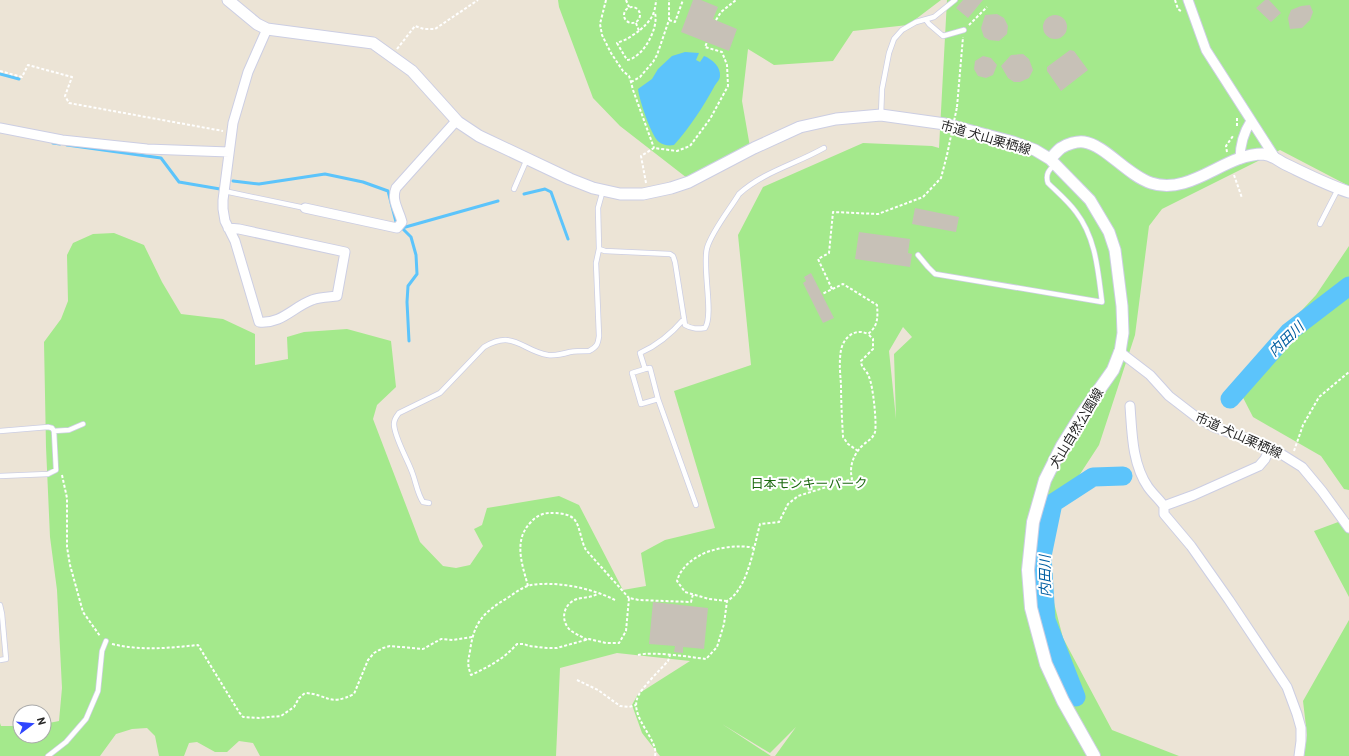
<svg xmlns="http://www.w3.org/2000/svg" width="1349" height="756" font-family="Barlow,'Noto Sans JP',sans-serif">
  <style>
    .green { fill: #a4e98c; fill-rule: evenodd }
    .water { fill: #5cc4fb }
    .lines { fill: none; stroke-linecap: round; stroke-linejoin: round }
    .stream { stroke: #5cc4fb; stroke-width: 3 }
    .river { stroke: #5cc4fb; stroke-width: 19 }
    .building { fill: #c7c1b7 }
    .service-casing { stroke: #cccee3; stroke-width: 6 }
    .minor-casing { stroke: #cccee3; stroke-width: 11 }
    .tertiary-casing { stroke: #cccee3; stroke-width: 13 }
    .secondary-casing { stroke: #cccee3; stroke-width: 14 }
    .path { stroke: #fff; stroke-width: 2; stroke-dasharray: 3 2; stroke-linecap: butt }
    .service { stroke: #fff; stroke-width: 4.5 }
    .minor { stroke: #fff; stroke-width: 9 }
    .tertiary { stroke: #fff; stroke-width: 11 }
    .secondary { stroke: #fff; stroke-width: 12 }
    .path-bridge { stroke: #fff; stroke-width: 2; stroke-dasharray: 3 2; stroke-linecap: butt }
    .labels { text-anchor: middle; stroke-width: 4; stroke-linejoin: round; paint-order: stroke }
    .street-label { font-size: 13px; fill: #272727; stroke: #fff }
    .park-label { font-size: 13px; fill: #1d6a11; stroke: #fff }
    .water-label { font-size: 14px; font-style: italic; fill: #005ea2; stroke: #fff }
  </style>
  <rect width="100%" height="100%" fill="#ece4d6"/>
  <path class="green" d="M 558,0 L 941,0 L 908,25 L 853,31 L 833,61 L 774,65 L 748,49 L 742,101 L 750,147 L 687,178 L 620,126 L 593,98 L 559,7 Z
    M 947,0 L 1349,0 L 1349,186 L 1280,150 L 1162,209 L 1149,226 L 1135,335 L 1099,445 L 1050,520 L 1043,560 L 1063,638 L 1112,730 L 1179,756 L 775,756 L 796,727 L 770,753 L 722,724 L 771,756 L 660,756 L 642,733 L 632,705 L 638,694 L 690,661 L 617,653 L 560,668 L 556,756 L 260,756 L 253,743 L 239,741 L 227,752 L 215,752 L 197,742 L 189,743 L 184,756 L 159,756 L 155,736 L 147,728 L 132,729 L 116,734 L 100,756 L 0,756 L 0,723 L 1,726 L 20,726 L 20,736 L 44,736 L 44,724 L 59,721 L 62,688 L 57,590 L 50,537 L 46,447 L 44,342 L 61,319 L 68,301 L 67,255 L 73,243 L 93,234 L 114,233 L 144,245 L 162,282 L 181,314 L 223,319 L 255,334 L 255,365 L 288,359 L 287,337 L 304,332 L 347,329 L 391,341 L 396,387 L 377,405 L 373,419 L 420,542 L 443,566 L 456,568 L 470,565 L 483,546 L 474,529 L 482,525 L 487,508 L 559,496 L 579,505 L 623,590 L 646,586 L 641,553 L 665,540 L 715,528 L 674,391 L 751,365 L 738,235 L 763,187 L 863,143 L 932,146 L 939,148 ZM 903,327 L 912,337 L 894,354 L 896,419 L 889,351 Z
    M 1349,246 L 1349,490 L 1344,489 L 1321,456 L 1253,417 L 1235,382 L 1316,295 Z
    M 1349,518 L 1349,597 L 1314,531 Z
    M 1349,620 L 1349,756 L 1304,756 L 1307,735 L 1303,701 Z"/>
  <path class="water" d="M 685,52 L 699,53 L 696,60 L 700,62 L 704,56 C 712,59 721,67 720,76 C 720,80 716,83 714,87 C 703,107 690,127 674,145 C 668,146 663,145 659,142 C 651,136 639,99 638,89 L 652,79 L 658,69 L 672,56 Z"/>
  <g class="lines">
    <path class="stream" d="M 0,74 L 19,79
      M 53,143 L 60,144
      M 67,145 L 161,158 L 179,182 L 220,189
      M 233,181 L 259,184 L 325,174 L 363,182 L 388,191 L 396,222
      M 524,194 L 545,189 L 551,192 L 568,239
      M 409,341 L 407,302 L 408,286 L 417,274 L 416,255 L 411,237 L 402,228 L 498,201"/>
    <path class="river" d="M 1230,399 L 1289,332 L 1349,286
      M 1076,697 L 1046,620 L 1042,556 L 1053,503 L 1093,477 L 1123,476"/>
  </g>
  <path class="building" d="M 693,0 L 701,0 L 718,7 L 713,19 L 737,29 L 729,51 L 681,32 Z
    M 963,0 L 983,0 L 968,18 L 956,8 Z
    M 1265,0 L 1269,0 L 1281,13 L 1271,22 L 1256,8 Z
    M 1310,5 L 1313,12 L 1310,20 L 1302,28 L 1290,29 L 1288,18 L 1291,10 L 1301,6 Z
    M 997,14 L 1004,18 L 1008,26 L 1007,34 L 999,41 L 989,40 L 984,37 L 981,28 L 985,15 Z
    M1043 27a12 12 0 1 1 24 0a12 12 0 1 1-24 0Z
    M 1070,50 L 1074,51 L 1088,70 L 1061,91 L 1047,71 L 1047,67 Z
    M 1023,54 L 1029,59 L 1033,70 L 1029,78 L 1020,82 L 1014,82 L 1008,78 L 1001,66 L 1011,55 Z
    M 983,56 L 991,58 L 997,65 L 993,75 L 986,78 L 978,76 L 974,69 L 975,61 Z
    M 915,208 L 959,217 L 956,232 L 912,224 Z
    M 859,232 L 910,239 L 908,253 L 912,254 L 910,267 L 855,259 Z
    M 811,273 L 834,318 L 823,323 L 803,283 L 806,281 L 804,277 Z
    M 653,602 L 708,608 L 704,649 L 683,647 L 683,653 L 674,652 L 675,646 L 649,644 Z"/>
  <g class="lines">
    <defs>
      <path id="service" d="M 926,20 L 929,24 L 943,36 L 964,30
        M 881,115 L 882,89 L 889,53 L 894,39 L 902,30 L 916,22 L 934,17 L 955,0
        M 514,189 L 527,159
        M 224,191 L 305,208
        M 1320,224 L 1338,189
        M 599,249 L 605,251 L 670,254 L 673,256 L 675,262 L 685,325 C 692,329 697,329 705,328 C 714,315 702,267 707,248 C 712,231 730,209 739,194 C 763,172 796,164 824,148
        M 918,255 L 928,267 L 935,274 L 1102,302 C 1098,271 1096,238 1076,212 C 1068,201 1057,192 1048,183 C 1045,174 1049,170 1055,164
        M 684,319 C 672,333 656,346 640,353 L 645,369 L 632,373 L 641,404 L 658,399 L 696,505
        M 645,369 L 650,368 L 658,399
        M 0,431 L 48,427 L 52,428 L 54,431 L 56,470 L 48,474 L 0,476
        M 54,431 L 69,430 L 83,424
        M 429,503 L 423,502 C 417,493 416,482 412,472 C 408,460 394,437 394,424 C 394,419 396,417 399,413 L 440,393 L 484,347 C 514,329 522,351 548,355 C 556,356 563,354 570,352 C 576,351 583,351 589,351 C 597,347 598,344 599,336 L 596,263 L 599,249 L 598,208 L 603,190
        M 0,605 L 2,614 L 6,659 L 0,660
        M 48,756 L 66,742 L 86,719 L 98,691 L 102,651 L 106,641"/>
      <path id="minor" d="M 1188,0 L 1206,50 L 1274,156
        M 0,128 L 62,140 L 147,149 L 229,152
        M 1240,159 C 1240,146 1244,132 1251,121
        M 305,208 L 397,228 L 402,222 C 399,210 391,200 396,188 L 457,120
        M 228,228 L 239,229 L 345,252 L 337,296 C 329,297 319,297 312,300 C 293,307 282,324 259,322 L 235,241 L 225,221 L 223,209 L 223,200 L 233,123 L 248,72 L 267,29
        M 1120,352 L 1150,375 L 1169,396 L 1195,416 L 1214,427 L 1270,447 L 1302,467 L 1322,491 L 1349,528
        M 1130,406 C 1132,432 1132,464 1148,487 C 1152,493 1159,499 1164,506 L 1164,514 L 1191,546 L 1229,600 L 1287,687 L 1297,714 L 1301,728 L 1301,741 L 1299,756
        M 1164,506 L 1194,495 L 1259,466 L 1265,459 L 1270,447"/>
      <path id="tertiary" d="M 228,0 L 257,24 L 267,29 L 373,43 L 412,71 L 458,122 L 479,136 L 570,179 L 593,188 L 620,194 L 643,194 L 671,188 L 689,182 L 754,148 L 800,127 L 836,119 L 881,115 L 945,124 L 1013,142 L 1035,150 L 1050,159 L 1090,200 L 1109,232 L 1115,250 L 1122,306 L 1123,333 L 1120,352
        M 1050,159 C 1054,155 1057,151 1061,148 C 1067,144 1077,141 1084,142 C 1105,145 1127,175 1151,183 C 1191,196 1224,154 1263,154 C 1273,155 1277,160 1285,164 C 1306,174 1327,185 1349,192"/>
      <path id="secondary" d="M 1094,756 L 1063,701 L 1046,664 L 1031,608 L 1028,570 L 1033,522 L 1045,480 L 1062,446 L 1082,414 L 1113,370 L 1120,352"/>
    </defs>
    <use href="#service" class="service-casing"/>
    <use href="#minor" class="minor-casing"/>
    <use href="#tertiary" class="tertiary-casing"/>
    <use href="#secondary" class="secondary-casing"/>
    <path class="path" d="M 606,0 L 600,24 L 602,35 L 611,53 L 623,71 L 629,76 L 631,82 L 633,90 L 654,148
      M 626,0 L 629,7
      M 1175,0 L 1178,9 L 1182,12
      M624 15a8 8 0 1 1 16 0a8 8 0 1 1-16 0Z
      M 669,20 L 675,22 L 683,0
      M 716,20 L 721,12 L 736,0
      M 636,23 L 639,31 C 650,21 655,16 656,0
      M 969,25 L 987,7
      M 639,31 L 627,39 L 617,43 L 627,60 C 643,58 659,28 655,13
      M 397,49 L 415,26 L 424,29 L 435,29 L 478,0
      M 0,71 L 22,77 L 28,65 L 72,77 L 65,96 L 69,103 L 223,131
      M 631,82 L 640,77 L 653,62 L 657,55 L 669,20 L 669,0
      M 957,107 L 963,37
      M 1237,126 L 1237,117
      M 1227,152 L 1226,146 L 1233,136
      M 1234,175 L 1242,198
      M 646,183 L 641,156 L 654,148 L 677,151 L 690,146 L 710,119 L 728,86 L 727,65 L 722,52 L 705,47 L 707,42
      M 832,289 L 818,259 L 829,253 L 833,212 L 878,214 L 923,197 L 941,178 L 947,155
      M 858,451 L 848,444 L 843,437 C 842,419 841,402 841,384 C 840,373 839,361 841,350 C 844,336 856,328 868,334
      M 1294,451 L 1303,425 L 1319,397 L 1349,372
      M 62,475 L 67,498 L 67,547 L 70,565 L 83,612 L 100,636
      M 528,586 C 522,564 513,540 531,522 C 536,516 543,513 550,513 C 557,513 568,513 574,519 C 580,525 581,542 586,550 L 629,598
      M 615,600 C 591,588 558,581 531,585 C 523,587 516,592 509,597 C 484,612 474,621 470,651 C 468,662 467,664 471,675 C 488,667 504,659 517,644 L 524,644 L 529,646 L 547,648 L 557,648 L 589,639 L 606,643 L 619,643 L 626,631 L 629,598 L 639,600 L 691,602 L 693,594
      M 727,601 L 709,599 L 685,592 L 677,581 C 680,570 689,561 699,556 C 711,548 740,544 754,548
      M 587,640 C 581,636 575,634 570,630 C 560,620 563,604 577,599 C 583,597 593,598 598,593
      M 112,644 C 141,651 169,648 198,645 L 239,712 L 243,717 L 259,718 L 281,716 L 294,707 L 299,698 L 305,693 C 328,694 328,707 354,694 L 368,660 L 374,653 L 383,648 L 390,646 L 423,649 L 441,639 L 453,640 L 472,637
      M 638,655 C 653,651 690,657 706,659 L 717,647 L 724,624 L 727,601 C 748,589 754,546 760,524 L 779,522 L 788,504 L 798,496 L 852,479 C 849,467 853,455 862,446 C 867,441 873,439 875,432 C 877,424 873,385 869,377 C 867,370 861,368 861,361 L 873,349 L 873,339 L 868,334 C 878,326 878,318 877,305 L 843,284 L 822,294
      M 577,680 L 598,690 L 620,706 L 629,707 L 636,705
      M 655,756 C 659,740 631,719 637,699 C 639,690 661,669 668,661 L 670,655"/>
    <use href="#service" class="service"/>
    <use href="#minor" class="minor"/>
    <use href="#tertiary" class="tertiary"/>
    <use href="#secondary" class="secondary"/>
    <path class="path-bridge" d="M 947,155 L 957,107"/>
  </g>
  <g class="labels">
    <g class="street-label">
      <text transform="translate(986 137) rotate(16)" y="5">市道 犬山栗栖線</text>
      <text transform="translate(1076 428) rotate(-59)" y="5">犬山自然公園線</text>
      <text transform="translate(1239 435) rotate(24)" y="5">市道 犬山栗栖線</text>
    </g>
    <g class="park-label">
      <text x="809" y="488">日本モンキーパーク</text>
    </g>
    <g class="water-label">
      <text transform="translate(1286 339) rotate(-44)" y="5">内田川</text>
      <text transform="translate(1045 576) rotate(-91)" y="5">内田川</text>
    </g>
  </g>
  <g transform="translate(32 724) rotate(74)"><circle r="19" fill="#ffffff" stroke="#a9a9a9"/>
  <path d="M0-3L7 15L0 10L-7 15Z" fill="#3046ff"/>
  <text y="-6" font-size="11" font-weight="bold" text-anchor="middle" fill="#272727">N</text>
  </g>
</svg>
